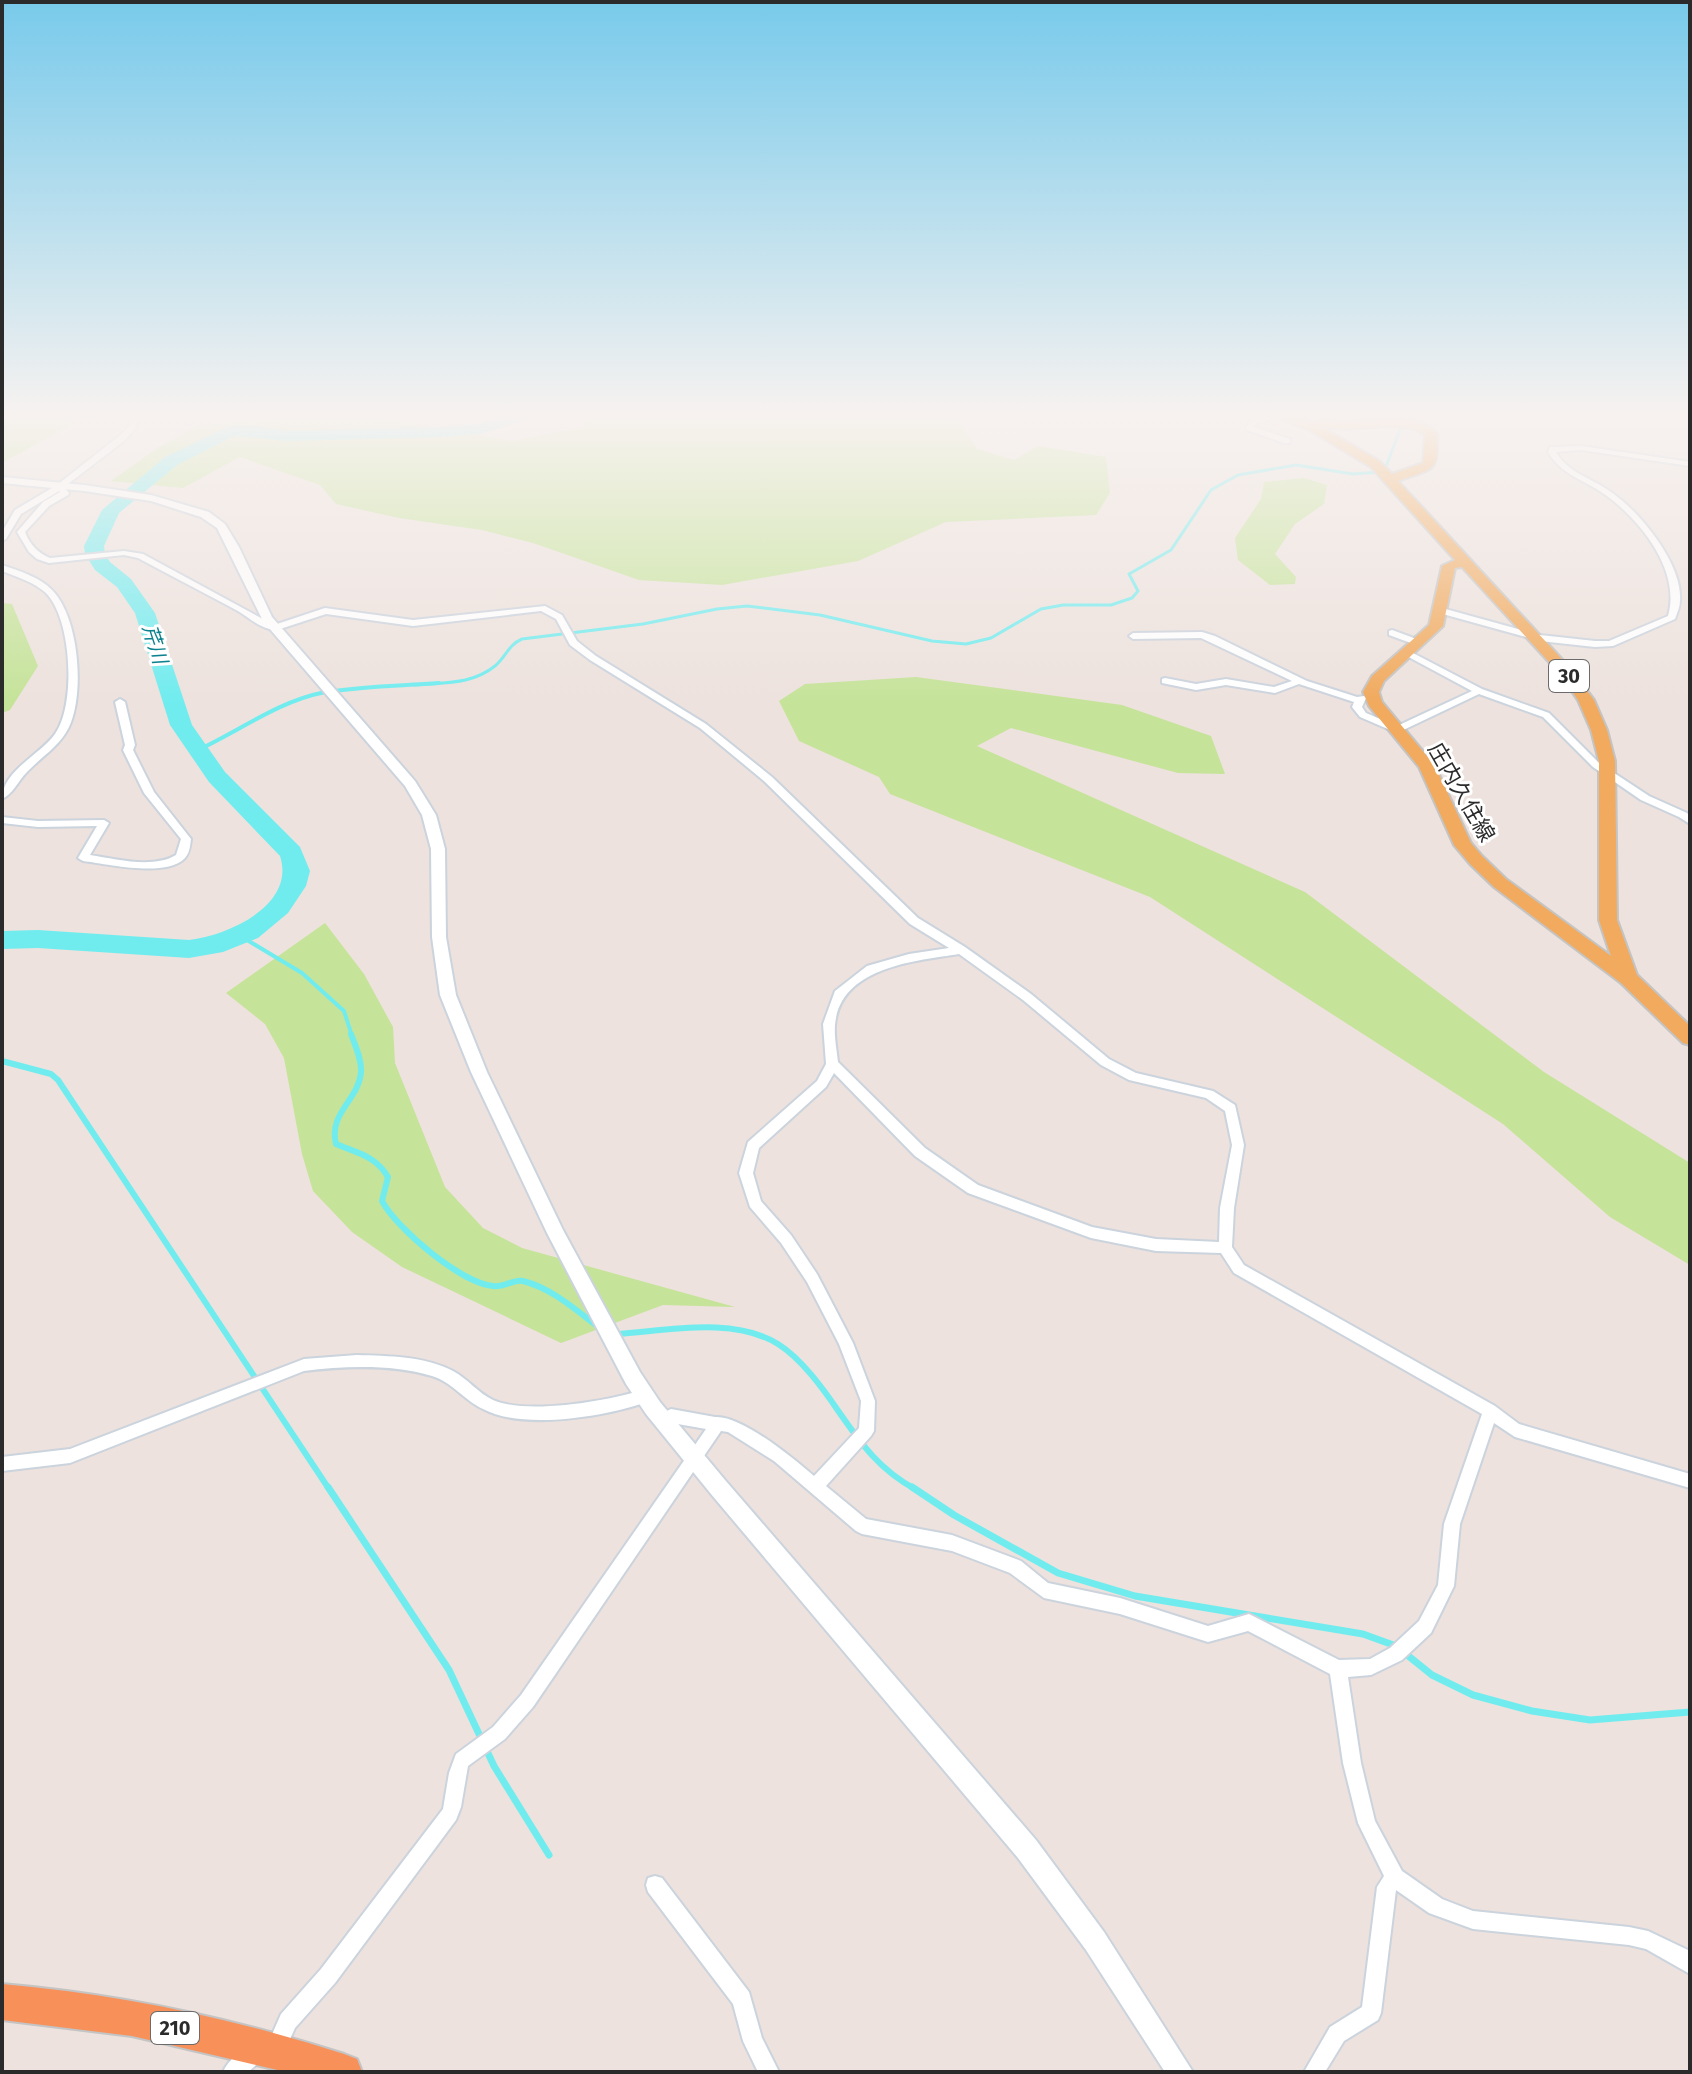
<svg xmlns="http://www.w3.org/2000/svg" width="1692" height="2074" font-family="'Fira Sans','Noto Sans JP',sans-serif">
  <style>
    .green { fill: #c5e399 }
    .lines { fill: none; stroke-linecap: round; stroke-linejoin: round }
    .stream-far3 { stroke: #70ecef; stroke-width: 3 }
    .stream-far2 { stroke: #70ecef; stroke-width: 4 }
    .stream-far1 { stroke: #70ecef; stroke-width: 6 }
    .stream { stroke: #70ecef; stroke-width: 7 }
    .river { fill: #70ecef; fill-rule: evenodd }
    .minor-casing { stroke: #cbd3dd; stroke-width: 4 }
    .tertiary-casing { stroke: #cbd3dd; stroke-width: 4 }
    .primary-casing { stroke: #c4c4c4; stroke-width: 4 }
    .trunk-casing { stroke: #c4c4c4; stroke-width: 4 }
    .minor { fill: #fff; fill-rule: evenodd }
    .tertiary { fill: #fff; fill-rule: evenodd }
    .primary { fill: #f1aa5e; fill-rule: evenodd }
    .trunk { fill: #f8905a; fill-rule: evenodd }
    .labels { text-anchor: middle; stroke-width: 6; stroke-linejoin: round; paint-order: stroke }
    .far-water-label { font-size: 20px; font-style: italic; fill: #0d828f; stroke: #fff }
    .shield { fill: #fff; stroke: #6b6b6b; stroke-width: 2 }
    .shield-label { font-size: 20px; font-weight: bold; fill: #2b2b2b }
    .street-label { font-size: 22px; fill: #2b2b2b; stroke: #fff }
  </style>
  <rect width="100%" height="100%" fill="#ede2dd"/>
  <path class="green" d="M 2,413 L 113,413 L 77,422 L 2,463 Z
    M 309,413 L 354,413 L 512,441 L 583,427 L 594,413 L 954,413 L 977,449 L 1014,460 L 1038,446 L 1106,457 L 1110,493 L 1096,515 L 946,522 L 858,561 L 722,585 L 639,580 L 533,543 L 482,530 L 399,518 L 336,504 L 320,485 L 240,457 L 183,488 L 111,481 L 159,447 L 197,426 Z
    M 1304,478 L 1327,485 L 1324,504 L 1295,524 L 1275,554 L 1296,577 L 1295,584 L 1270,585 L 1238,560 L 1235,538 L 1261,499 L 1264,482 Z
    M 2,603 L 12,604 L 38,666 L 10,710 L 2,713 Z
    M 916,677 L 1122,705 L 1211,736 L 1225,774 L 1178,773 L 1011,728 L 977,746 L 1305,892 L 1544,1072 L 1690,1163 L 1690,1265 L 1610,1217 L 1503,1124 L 1150,897 L 890,794 L 879,777 L 799,741 L 779,701 L 805,684 Z
    M 325,923 L 364,974 L 393,1027 L 395,1063 L 445,1187 L 483,1228 L 522,1248 L 735,1307 L 663,1305 L 561,1343 L 402,1267 L 352,1232 L 313,1191 L 302,1154 L 284,1058 L 265,1024 L 226,993 Z"/>
  <g class="lines">
    <path class="stream-far3" d="M 1406,421 L 1418,413
      M 1385,469 L 1401,427
      M 415,685 C 445,682 471,685 495,666 C 506,657 508,645 522,639 L 643,624 L 717,609 L 747,606 L 820,615 L 932,641 L 966,644 L 991,638 L 1041,609 L 1063,605 L 1111,605 L 1132,598 L 1138,591 L 1129,574 L 1171,550 L 1211,490 L 1238,475 L 1296,465 L 1353,474 L 1380,472"/>
    <path class="stream-far2" d="M 198,750 C 237,732 280,701 321,693 C 359,686 401,686 439,683
      M 242,937 L 302,973 L 344,1011 L 352,1036"/>
    <path class="stream-far1" d="M 351,1034 C 355,1045 362,1060 361,1072 C 359,1100 328,1113 336,1144 C 357,1153 376,1156 388,1177 L 382,1201 C 397,1229 461,1283 493,1286 C 503,1288 514,1279 523,1281 C 551,1288 575,1309 597,1326
      M 2,1061 L 51,1074 L 58,1080 L 329,1489
      M 616,1334 C 666,1331 733,1316 778,1344 C 802,1359 824,1390 839,1412 C 862,1445 880,1470 915,1489"/>
    <path class="stream" d="M 328,1487 L 449,1670 L 494,1766 L 549,1855
      M 912,1487 L 954,1515 L 1058,1573 L 1135,1596 L 1363,1634 L 1396,1646 L 1432,1675 L 1473,1695 L 1532,1711 L 1590,1720 L 1690,1712"/>
    <path class="river" d="M 513,413 L 537,413 L 535,417 L 480,434 L 439,437 L 288,441 L 234,436 L 177,465 L 119,513 L 104,546 L 105,554 L 110,562 L 131,579 L 155,613 L 192,725 L 225,772 L 300,847 L 310,871 L 306,886 L 288,913 L 258,938 L 223,952 L 189,958 L 38,948 L 2,949 L 2,931 L 38,930 L 189,940 C 229,935 296,905 280,856 L 209,782 L 170,725 L 135,613 L 117,587 L 95,570 L 85,554 L 84,546 L 102,510 L 165,457 L 230,426 L 247,425 L 288,431 L 439,427 L 478,424 Z"/>
    <defs>
      <path id="minor" d="M 133,413 L 140,413 L 135,429 L 124,441 L 64,487 L 69,493 L 68,495 L 49,506 L 25,532 C 30,545 38,553 50,558 L 124,551 L 143,554 L 274,625 L 325,608 L 413,620 L 545,606 L 562,615 L 577,641 L 596,656 L 706,724 L 772,777 L 918,918 L 965,947 L 1031,994 L 1109,1059 L 1136,1073 L 1213,1091 L 1235,1105 L 1244,1145 L 1234,1208 L 1232,1247 L 1244,1265 L 1495,1406 L 1519,1424 L 1690,1474 L 1690,1488 L 1515,1437 L 1494,1423 L 1460,1524 L 1454,1586 L 1431,1633 L 1402,1660 L 1371,1675 L 1348,1677 L 1361,1763 L 1375,1821 L 1402,1871 L 1442,1899 L 1473,1911 L 1629,1927 L 1648,1931 L 1690,1951 L 1690,1974 L 1646,1949 L 1629,1945 L 1473,1929 L 1429,1913 L 1396,1890 L 1381,2013 L 1378,2020 L 1344,2041 L 1325,2072 L 1304,2072 L 1330,2027 L 1362,2007 L 1377,1887 L 1384,1876 L 1358,1823 L 1343,1763 L 1330,1674 L 1248,1631 L 1208,1642 L 1120,1614 L 1044,1598 L 1010,1573 L 952,1551 L 862,1534 L 856,1531 L 774,1461 L 728,1432 L 721,1431 L 533,1707 L 505,1739 L 468,1766 L 461,1807 L 456,1820 L 335,1983 L 295,2028 L 283,2055 L 276,2058 L 269,2055 L 266,2048 L 281,2014 L 321,1969 L 443,1809 L 449,1773 L 456,1754 L 493,1727 L 521,1695 L 706,1429 L 672,1423 L 663,1427 L 658,1425 L 656,1420 L 658,1415 L 671,1409 L 715,1417 C 741,1415 793,1458 814,1476 L 859,1428 L 861,1401 L 839,1344 L 807,1282 L 781,1243 L 750,1207 L 739,1173 L 748,1142 L 817,1081 L 826,1064 L 823,1024 L 835,991 L 867,966 L 909,954 L 949,948 L 910,924 L 764,781 L 700,728 L 590,660 L 570,645 L 556,619 L 541,611 L 413,626 L 326,614 L 277,630 C 262,630 251,619 238,611 C 205,593 171,576 138,558 L 124,555 L 49,563 L 37,559 L 29,552 L 17,532 L 43,502 L 60,492 L 59,491 L 21,514 L 6,539 L 2,541 L 2,532 L 15,510 L 57,485 L 118,437 L 128,428 ZM 959,954 L 1023,1000 L 1101,1065 L 1129,1080 L 1206,1098 L 1225,1111 L 1232,1145 L 1220,1208 L 1219,1242 L 1156,1239 L 1092,1227 L 978,1185 L 925,1148 L 838,1062 C 837,1051 834,1037 835,1025 C 840,967 915,961 959,954 ZM 834,1073 L 915,1156 L 968,1193 L 1091,1238 L 1156,1251 L 1221,1253 L 1234,1273 L 1482,1414 L 1444,1524 L 1438,1585 L 1419,1621 L 1390,1648 L 1370,1659 L 1339,1660 L 1249,1614 L 1208,1626 L 1120,1598 L 1048,1583 L 1021,1561 L 952,1535 L 866,1519 L 826,1486 L 871,1436 L 874,1431 L 875,1401 L 853,1343 L 817,1274 L 791,1235 L 761,1201 L 753,1173 L 759,1148 L 826,1087 Z
        M 1258,413 L 1265,413 L 1271,419 L 1256,424 L 1254,427 L 1290,439 L 1290,443 L 1284,443 L 1247,430 L 1246,428 L 1250,421 L 1262,418 Z
        M 1299,413 L 1306,414 L 1290,420 L 1286,418 Z
        M 1581,446 L 1690,462 L 1690,466 L 1581,450 L 1556,452 C 1569,474 1592,478 1611,492 C 1640,512 1683,564 1680,601 C 1680,607 1677,613 1675,619 L 1613,646 L 1595,647 L 1540,641 L 1439,613 L 1438,611 L 1442,608 L 1540,635 L 1595,641 L 1609,641 L 1668,616 C 1681,571 1641,521 1607,496 C 1586,480 1562,476 1548,452 L 1550,447 L 1553,447 Z
        M 2,565 C 19,571 40,577 52,590 C 79,617 85,693 69,727 C 60,746 41,757 27,772 C 18,781 13,794 2,799 C 2,771 40,755 55,734 C 76,705 72,619 46,593 C 34,582 17,577 2,571 Z
        M 1392,630 L 1422,641 L 1423,643 L 1419,646 L 1389,635 L 1389,631 Z
        M 1202,632 L 1215,636 L 1307,681 L 1357,697 L 1364,696 L 1366,698 L 1362,707 L 1366,713 L 1397,726 L 1472,691 L 1403,654 L 1408,651 L 1411,652 L 1482,689 L 1549,713 L 1599,763 L 1649,796 L 1687,813 L 1690,816 L 1690,824 L 1679,817 L 1641,800 L 1593,767 L 1543,717 L 1479,694 L 1397,733 L 1360,717 L 1352,707 L 1354,702 L 1299,684 L 1275,693 L 1226,685 L 1196,690 L 1162,683 L 1162,679 L 1165,678 L 1196,684 L 1226,679 L 1274,687 L 1292,681 L 1201,638 L 1133,639 L 1129,636 L 1133,633 Z
        M 120,699 L 125,702 L 135,745 L 133,750 L 154,792 L 191,839 C 190,846 190,852 185,858 C 167,878 107,864 83,861 L 78,858 L 97,826 L 38,827 L 2,823 L 2,817 L 38,821 L 104,820 L 109,823 L 90,855 C 116,859 153,869 176,855 L 181,839 L 144,793 L 123,750 L 125,745 L 115,702 Z
        M 357,1355 C 389,1356 424,1356 453,1371 C 468,1379 478,1393 493,1400 C 527,1415 610,1401 645,1389 L 650,1391 L 652,1396 L 650,1401 C 608,1416 524,1431 483,1409 C 464,1400 452,1382 432,1376 C 392,1364 345,1366 304,1371 L 70,1463 L 2,1471 L 2,1457 L 70,1449 L 304,1359 Z
        M 655,1876 L 662,1878 L 749,1992 L 762,2038 L 779,2072 L 758,2072 L 743,2041 L 733,2004 L 648,1892 L 646,1885 L 648,1878 Z
        M 255,2043 L 262,2046 L 265,2053 L 262,2060 L 248,2072 L 223,2072 C 228,2060 243,2048 255,2043 Z"/>
      <path id="tertiary" d="M 2,477 L 84,485 L 151,495 L 209,512 L 225,524 L 239,547 L 272,617 L 415,781 L 436,815 L 445,849 L 446,937 L 456,995 L 487,1072 L 563,1230 L 640,1372 L 660,1402 L 725,1480 L 1036,1840 L 1104,1932 L 1193,2072 L 1165,2072 L 1086,1950 L 1018,1858 L 711,1494 L 646,1414 L 626,1384 L 547,1233 L 471,1072 L 440,995 L 432,937 L 431,849 L 422,815 L 405,786 L 263,621 L 217,528 L 201,517 L 151,501 L 84,491 L 2,483 Z"/>
      <path id="primary" d="M 1268,413 L 1284,413 L 1313,423 C 1321,417 1333,422 1344,422 C 1375,421 1412,410 1437,433 C 1439,474 1433,468 1398,481 L 1570,668 L 1594,700 L 1607,730 L 1615,761 L 1617,920 L 1637,975 L 1690,1026 L 1690,1045 L 1683,1043 L 1621,983 L 1494,887 L 1470,864 L 1454,845 L 1419,767 L 1369,706 L 1363,692 L 1372,676 L 1429,625 L 1442,566 L 1455,560 L 1371,467 L 1311,431 ZM 1392,426 L 1415,429 L 1425,435 L 1423,463 L 1392,474 L 1379,461 L 1322,427 L 1347,429 ZM 1462,567 L 1560,674 L 1578,700 L 1591,730 L 1599,761 L 1599,920 L 1611,956 L 1506,879 L 1482,856 L 1471,843 L 1435,766 L 1382,702 L 1379,692 L 1384,681 L 1443,626 L 1455,568 Z"/>
      <path id="trunk" d="M 2,1984 C 119,1994 232,2018 344,2054 L 357,2059 L 362,2072 L 286,2072 L 132,2036 L 2,2020 Z"/>
    </defs>
    <use href="#minor" class="minor-casing"/>
    <use href="#tertiary" class="tertiary-casing"/>
    <use href="#primary" class="primary-casing"/>
    <use href="#trunk" class="trunk-casing"/>
    <use href="#minor" class="minor"/>
    <use href="#tertiary" class="tertiary"/>
    <use href="#primary" class="primary"/>
    <use href="#trunk" class="trunk"/>
  </g>
  <linearGradient id="sky" x2="0" y2="1"><stop stop-color="#78caeb"/><stop offset="0.59" stop-color="#f7f2f0"/><stop offset="1" stop-color="#f7f2f0" stop-opacity="0"/></linearGradient>
  <rect width="1692" height="703" fill="url(#sky)"/>
  <g class="labels">
    <g class="far-water-label">
      <text transform="translate(155 644) rotate(72)" y="7">芹川</text>
    </g>
    <g class="shield">
      <rect x="1549" y="660" width="40" height="32" rx="6"/>
      <rect x="151" y="2012" width="48" height="32" rx="6"/>
    </g>
    <g class="shield-label">
      <text x="1569" y="683">30</text>
      <text x="175" y="2035">210</text>
    </g>
    <g class="street-label">
      <text transform="translate(1462 792) rotate(60)" y="8">庄内久住線</text>
    </g>
  </g>
  <rect width="1692" height="2074" fill="none" stroke="#2b2b2b" stroke-width="8"/>
</svg>
